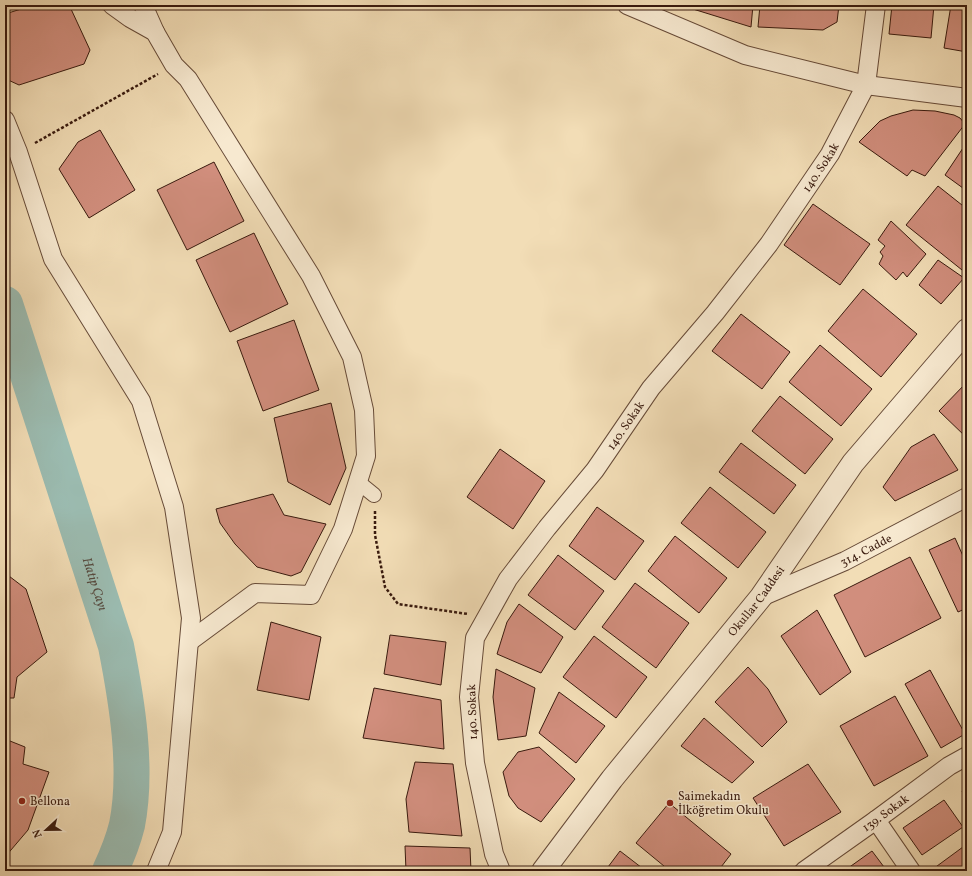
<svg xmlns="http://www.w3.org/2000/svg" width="972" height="876" font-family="Vollkorn,serif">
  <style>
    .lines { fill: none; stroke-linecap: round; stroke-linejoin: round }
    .river { stroke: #9bbbb0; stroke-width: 36 }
    .building { fill: #d18e7d; stroke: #391a0e }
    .pedestrian-casing { stroke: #674b38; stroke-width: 16 }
    .minor-casing { stroke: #674b38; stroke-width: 20 }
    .tertiary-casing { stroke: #674b38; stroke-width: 24 }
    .path { stroke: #391a0e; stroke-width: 2.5; stroke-dasharray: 3 2; stroke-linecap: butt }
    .pedestrian { stroke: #f7e9d0; stroke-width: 14 }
    .minor { stroke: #f7e9d0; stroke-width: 18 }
    .tertiary { stroke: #f7e9d0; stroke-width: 22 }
    .poi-dot { fill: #8f2418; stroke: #f7e9d0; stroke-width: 1.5 }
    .labels { text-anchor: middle; stroke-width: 3; stroke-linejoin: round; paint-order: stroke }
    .street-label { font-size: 12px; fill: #391a0e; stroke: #f7e9d0 }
    .poi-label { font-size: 12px; fill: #391a0e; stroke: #f7e9d0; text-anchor: start }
    .water-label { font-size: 13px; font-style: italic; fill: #564a3f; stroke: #f7e9d0 }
  </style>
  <rect width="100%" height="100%" fill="#f2ddb6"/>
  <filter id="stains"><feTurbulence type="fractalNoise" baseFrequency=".005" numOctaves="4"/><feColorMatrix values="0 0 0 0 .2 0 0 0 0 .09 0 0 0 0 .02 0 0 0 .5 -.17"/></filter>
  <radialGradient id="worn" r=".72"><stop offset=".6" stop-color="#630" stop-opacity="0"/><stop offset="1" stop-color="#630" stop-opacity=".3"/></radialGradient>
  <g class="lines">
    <path class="river" id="s1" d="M 5,304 L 116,646 C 127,702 138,769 127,825 C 123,841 117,856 110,871"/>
  </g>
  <path class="building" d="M 34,5 L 66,5 L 71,9 L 90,50 L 84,64 L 19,85 L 6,79 L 5,77 L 5,14 Z
    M 680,5 L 753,5 L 751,27 Z
    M 760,5 L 839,5 L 837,22 L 823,30 L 758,27 Z
    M 892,5 L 934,5 L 931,38 L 889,34 Z
    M 951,5 L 967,5 L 967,52 L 944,48 Z
    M 913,110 L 935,111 L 954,115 L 960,118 L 965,124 L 925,176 L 912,170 L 907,176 L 859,142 L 880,121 L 891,116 Z
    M 100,130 L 135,190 L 89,218 L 59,169 L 78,142 Z
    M 967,142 L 967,191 L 945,175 Z
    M 214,162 L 244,221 L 187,250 L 157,190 Z
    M 938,186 L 967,209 L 967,274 L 906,225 Z
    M 813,204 L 870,244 L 840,285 L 784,245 Z
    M 891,221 L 926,254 L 907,277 L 903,272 L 896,280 L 879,264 L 883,256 L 880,252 L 885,246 L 878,240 Z
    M 254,233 L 288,304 L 230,332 L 196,260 Z
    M 938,260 L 964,278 L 941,304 L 919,285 Z
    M 863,289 L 917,334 L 881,377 L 828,331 Z
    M 741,314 L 790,352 L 762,389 L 712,351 Z
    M 294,320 L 319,390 L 263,411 L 237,341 Z
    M 820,345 L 872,389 L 841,426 L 789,382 Z
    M 967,382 L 967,438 L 939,411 Z
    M 780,396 L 833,439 L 805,474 L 752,431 Z
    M 331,403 L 346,468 L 330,505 L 288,482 L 274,418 Z
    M 934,434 L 958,470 L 895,501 L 883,487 L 911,447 Z
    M 741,443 L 796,485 L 774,514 L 719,472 Z
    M 500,449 L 545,481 L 513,529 L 467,497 Z
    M 710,487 L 766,532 L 738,568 L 681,523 Z
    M 273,494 L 284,515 L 326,524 L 301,572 L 291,576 L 257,567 L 235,544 L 220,523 L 216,509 Z
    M 597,507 L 644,541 L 615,580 L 569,546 Z
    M 675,536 L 727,578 L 699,613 L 648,571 Z
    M 955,538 L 967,565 L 967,608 L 958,612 L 929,550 Z
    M 558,555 L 604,591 L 575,630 L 528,595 Z
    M 910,557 L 941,618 L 865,657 L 834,595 Z
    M 5,573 L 26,589 L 47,652 L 17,677 L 14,698 L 5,698 Z
    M 635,583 L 689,623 L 656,668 L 602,627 Z
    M 519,604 L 563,637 L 541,673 L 497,654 L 507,622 Z
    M 817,610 L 851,672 L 820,695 L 781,636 Z
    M 271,622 L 321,637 L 309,700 L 257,690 Z
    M 390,635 L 446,642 L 441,685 L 384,674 Z
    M 594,636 L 647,677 L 616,718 L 563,677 Z
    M 748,667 L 768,689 L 787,722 L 762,747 L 715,702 Z
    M 496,669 L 535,688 L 526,736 L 498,740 L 493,697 Z
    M 930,670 L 965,734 L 941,748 L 905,684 Z
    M 374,688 L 441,700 L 444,749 L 363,738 Z
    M 559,692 L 605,726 L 576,763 L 539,733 Z
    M 895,696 L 928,756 L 874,786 L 840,726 Z
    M 704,718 L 754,762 L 732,783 L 681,746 Z
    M 5,739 L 25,747 L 23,764 L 49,772 L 28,830 L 5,857 Z
    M 539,747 L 575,779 L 541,822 L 518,808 L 509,796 L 503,772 L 518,752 Z
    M 415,762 L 453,764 L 462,836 L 409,832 L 406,799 Z
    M 808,764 L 841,812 L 784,846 L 753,798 Z
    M 967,788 L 967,800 L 962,791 Z
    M 944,800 L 963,827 L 922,855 L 903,828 Z
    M 669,803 L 731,854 L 718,871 L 670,871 L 636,843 Z
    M 967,844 L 967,871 L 934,871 L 933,869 Z
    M 405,846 L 470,848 L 471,871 L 406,871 Z
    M 620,851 L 646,871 L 605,871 Z
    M 872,851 L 887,871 L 844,871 Z"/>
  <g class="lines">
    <defs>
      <path id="pedestrian" d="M 358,482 L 374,495"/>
      <g id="minor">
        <path d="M 112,5 L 130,18 L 155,32 L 174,65 L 188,79 L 311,276 L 352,357 L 364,410 L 366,456 L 343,529 L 311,595 L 255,593 L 190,641"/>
        <path d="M 143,5 L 155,32"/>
        <path d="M 627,5 L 745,55 L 866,85 L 967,98"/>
        <path d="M 5,120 L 18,152 L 53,259 L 141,401 L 174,507 L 191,618 L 172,832 L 156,871"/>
        <path id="s2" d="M 761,597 L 845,561 L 967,497"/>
        <path d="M 876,820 L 911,871"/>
        <path id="s3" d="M 501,871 L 494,854 L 475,763 L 469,697 L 475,638 L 508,579 L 547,528 L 595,470 L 651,388 L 715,313 L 769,244 L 830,154 L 866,85 L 876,5"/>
        <path id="s4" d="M 804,871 L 876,820 L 949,766 L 967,756"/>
      </g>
      <g id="tertiary">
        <path id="s5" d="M 543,871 L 612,779 L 761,597 L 853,463 L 967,330"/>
      </g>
    </defs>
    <use href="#pedestrian" class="pedestrian-casing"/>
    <use href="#minor" class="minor-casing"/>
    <use href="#tertiary" class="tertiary-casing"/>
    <path class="path" d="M 35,143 L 158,74
      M 375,511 L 375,535 L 385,587 L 398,604 L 468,614"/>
    <use href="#pedestrian" class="pedestrian"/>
    <use href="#minor" class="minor"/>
    <use href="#tertiary" class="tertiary"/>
  </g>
  <g class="poi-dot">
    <circle cx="22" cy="801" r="4"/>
    <circle cx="670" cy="803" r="4"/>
  </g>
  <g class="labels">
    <g class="street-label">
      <text dy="4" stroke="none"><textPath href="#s3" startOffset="822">140. Sokak</textPath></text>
      <text dy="4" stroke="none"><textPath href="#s3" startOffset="498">140. Sokak</textPath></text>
      <text dy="4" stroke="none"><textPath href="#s2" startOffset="115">314. Cadde</textPath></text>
      <text dy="4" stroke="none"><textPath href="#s5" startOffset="344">Okullar Caddesi</textPath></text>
      <text transform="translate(472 712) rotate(-92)" y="4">140. Sokak</text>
      <text dy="4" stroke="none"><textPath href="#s4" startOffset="100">139. Sokak</textPath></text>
    </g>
    <g class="poi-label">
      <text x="678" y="800">Saimekadın<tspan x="678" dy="14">İlköğretim Okulu</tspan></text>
      <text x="30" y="805">Bellona</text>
    </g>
    <g class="water-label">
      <text dy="5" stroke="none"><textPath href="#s1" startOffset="294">Hatip Çayı</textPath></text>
    </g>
  </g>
  <rect width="972" height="876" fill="none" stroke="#f2ddb6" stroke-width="20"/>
  <rect x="6" y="6" width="960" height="864" fill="none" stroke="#391a0e" stroke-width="2"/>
  <rect x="10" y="10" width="952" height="856" fill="none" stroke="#391a0e"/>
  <g transform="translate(46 830) rotate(248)" stroke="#f7e9d0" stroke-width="3" paint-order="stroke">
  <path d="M0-3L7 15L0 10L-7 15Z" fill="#391a0e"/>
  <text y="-6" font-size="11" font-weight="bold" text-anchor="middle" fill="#391a0e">N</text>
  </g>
  <rect width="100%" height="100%" filter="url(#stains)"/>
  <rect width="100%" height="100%" fill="url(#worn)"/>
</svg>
